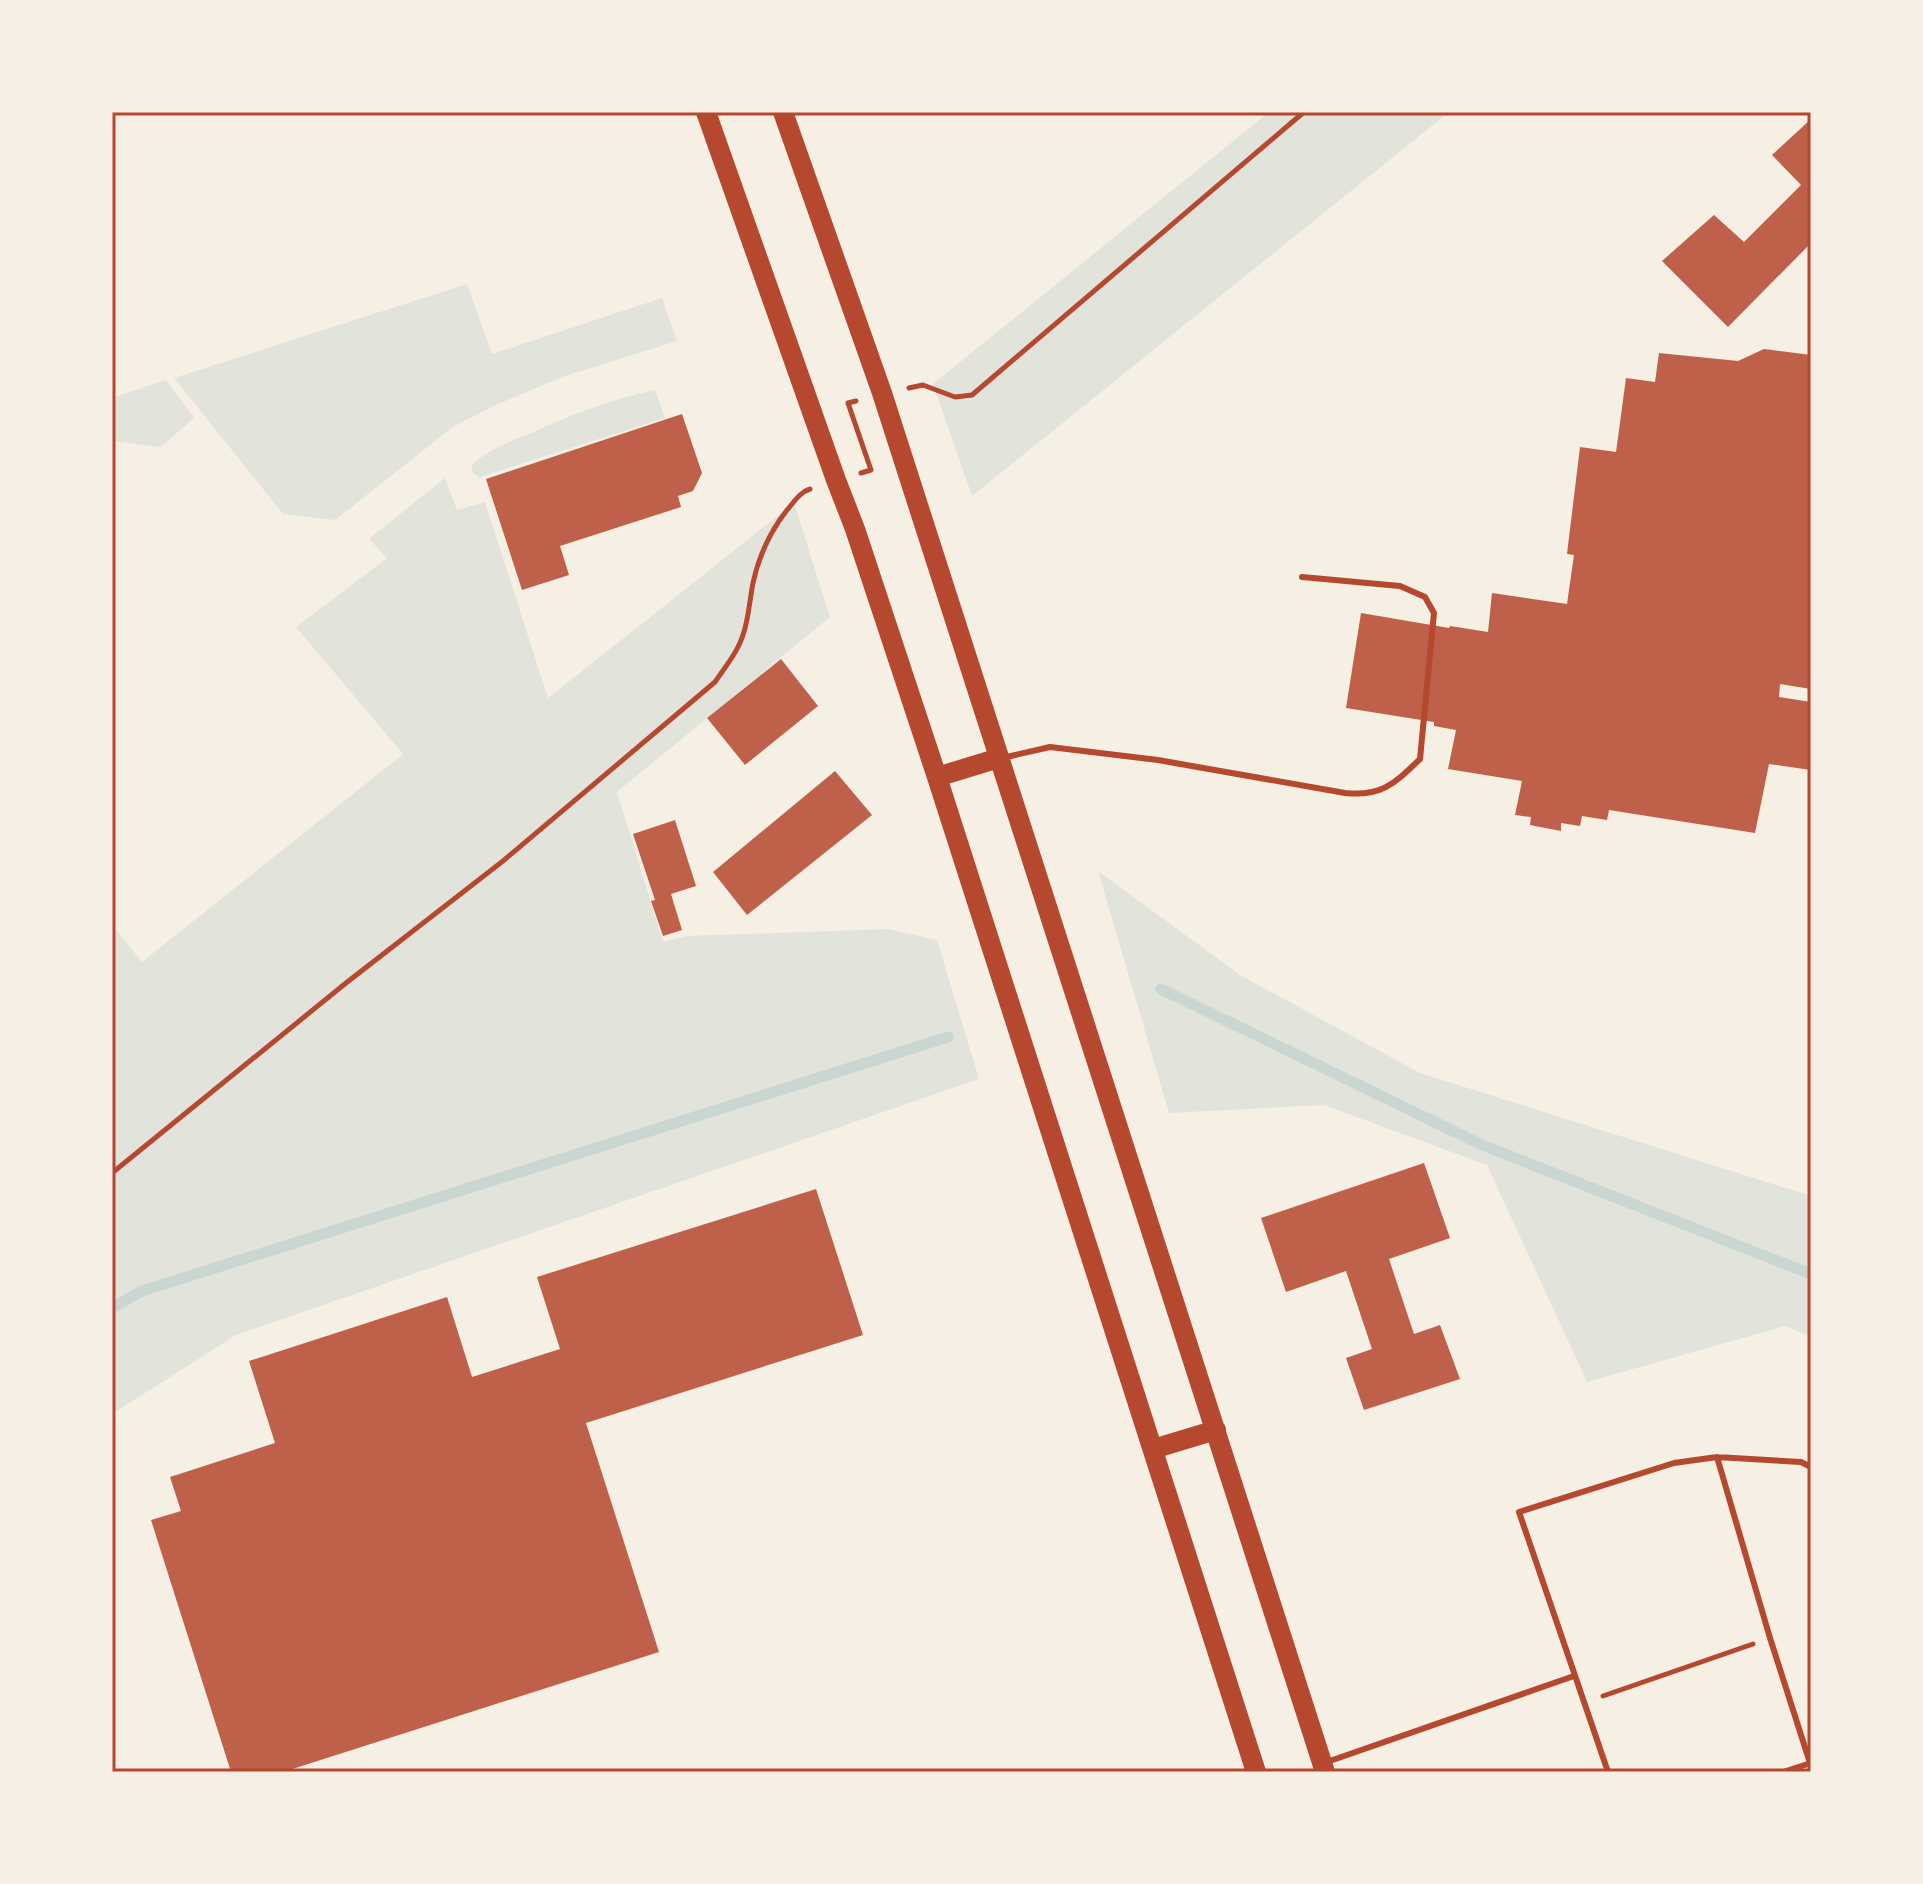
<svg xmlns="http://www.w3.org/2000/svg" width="1923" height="1884" font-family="Figtree,sans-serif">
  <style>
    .green { fill: #e2e4dc }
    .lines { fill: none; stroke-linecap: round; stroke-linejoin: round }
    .stream { stroke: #c9d6d2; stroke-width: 11 }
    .building { fill: #bf614a }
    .path { stroke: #b5482f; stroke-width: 5 }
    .service { stroke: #b5482f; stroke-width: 6 }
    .primary { stroke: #b5482f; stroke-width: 20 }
    .neatline { fill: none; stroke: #b5482f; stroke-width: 3 }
  </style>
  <rect width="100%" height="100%" fill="#f6efe4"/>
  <path class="green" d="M 1269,112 L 1449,112 L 972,496 L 933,384 Z
    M 467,284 L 492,354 L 662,298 L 677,341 L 562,377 L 496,405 L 453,427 L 335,520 L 283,514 L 174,378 Z
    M 166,380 L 194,418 L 161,447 L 112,441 L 112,398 Z
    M 655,390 L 665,418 L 477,478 L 479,475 L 474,475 L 471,466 C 487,450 511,441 531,433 C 571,415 612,399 655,390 Z
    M 445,478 L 457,510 L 485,502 L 548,698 L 794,503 L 830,617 L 617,792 L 663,942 L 687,936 L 888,929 L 937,940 L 979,1079 L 236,1335 L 112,1414 L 112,925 L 142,962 L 403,754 L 296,627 L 387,558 L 369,539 Z
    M 1098,871 L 1240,975 L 1420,1073 L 1811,1196 L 1811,1337 L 1785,1326 L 1587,1382 L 1487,1165 L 1324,1105 L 1169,1113 Z"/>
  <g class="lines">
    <path class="stream" d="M 1161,989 L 1482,1145 L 1811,1274
      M 112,1308 L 142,1291 L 948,1037"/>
  </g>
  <path class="building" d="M 1811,119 L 1811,243 L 1728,327 L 1662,261 L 1714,215 L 1744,242 L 1801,185 L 1772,155 Z
    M 1764,349 L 1811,355 L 1811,689 L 1780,684 L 1779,697 L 1811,702 L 1811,770 L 1769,764 L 1755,833 L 1609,810 L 1607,820 L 1582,816 L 1580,826 L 1561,823 L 1561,831 L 1530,825 L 1531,817 L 1515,815 L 1522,781 L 1448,769 L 1456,730 L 1434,726 L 1434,722 L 1346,708 L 1361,613 L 1449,628 L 1450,626 L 1488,632 L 1492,593 L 1567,604 L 1574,555 L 1567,554 L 1580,447 L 1616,452 L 1626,378 L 1655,382 L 1659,353 L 1738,361 Z
    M 682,414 L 702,473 L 693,491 L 678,496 L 681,507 L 560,546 L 569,575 L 522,590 L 486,479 Z
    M 781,659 L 818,706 L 745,765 L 707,718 Z
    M 835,771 L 872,815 L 747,915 L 713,872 Z
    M 675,820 L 696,886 L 671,894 L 682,930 L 663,936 L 651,901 L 655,900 L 633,834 Z
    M 1424,1163 L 1450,1238 L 1389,1259 L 1414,1334 L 1440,1325 L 1460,1379 L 1364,1410 L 1346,1358 L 1372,1349 L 1346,1271 L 1286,1292 L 1261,1218 Z
    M 816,1189 L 863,1335 L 586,1423 L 659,1652 L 283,1772 L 231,1772 L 151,1520 L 181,1511 L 170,1477 L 275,1443 L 249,1361 L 447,1297 L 472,1377 L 560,1349 L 537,1277 Z"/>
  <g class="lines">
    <path class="path" d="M 909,388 L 923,385 L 955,397 L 972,395 L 1304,112
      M 856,401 L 848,403 L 871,470 L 861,473
      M 112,1173 L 346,983 L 503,861 L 715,682 C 723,670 733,658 739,645 C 748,626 749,604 753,583 C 759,555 769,533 787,510 C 794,502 800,492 810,489
      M 1603,1696 L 1753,1644"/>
    <path class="service" d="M 1002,758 L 1050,747 L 1158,760 L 1345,793 C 1382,797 1395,783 1420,759 L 1434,613 L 1425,597 L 1400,586 L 1302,577
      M 1717,1457 L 1770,1638 L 1810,1763
      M 1324,1763 L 1574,1676
      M 1608,1772 L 1519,1512 L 1674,1463 L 1717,1457 L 1801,1462 L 1811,1467
      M 1783,1772 L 1811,1763"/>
    <path class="primary" d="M 706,112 L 836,480 L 855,529 L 937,777 L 1256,1772
      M 783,112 L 882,393 L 1325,1772
      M 937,777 L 999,758
      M 1153,1449 L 1216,1430"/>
  </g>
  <rect width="1923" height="1884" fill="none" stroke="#f6efe4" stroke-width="228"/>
  <rect x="114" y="114" width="1695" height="1656" class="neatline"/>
</svg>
